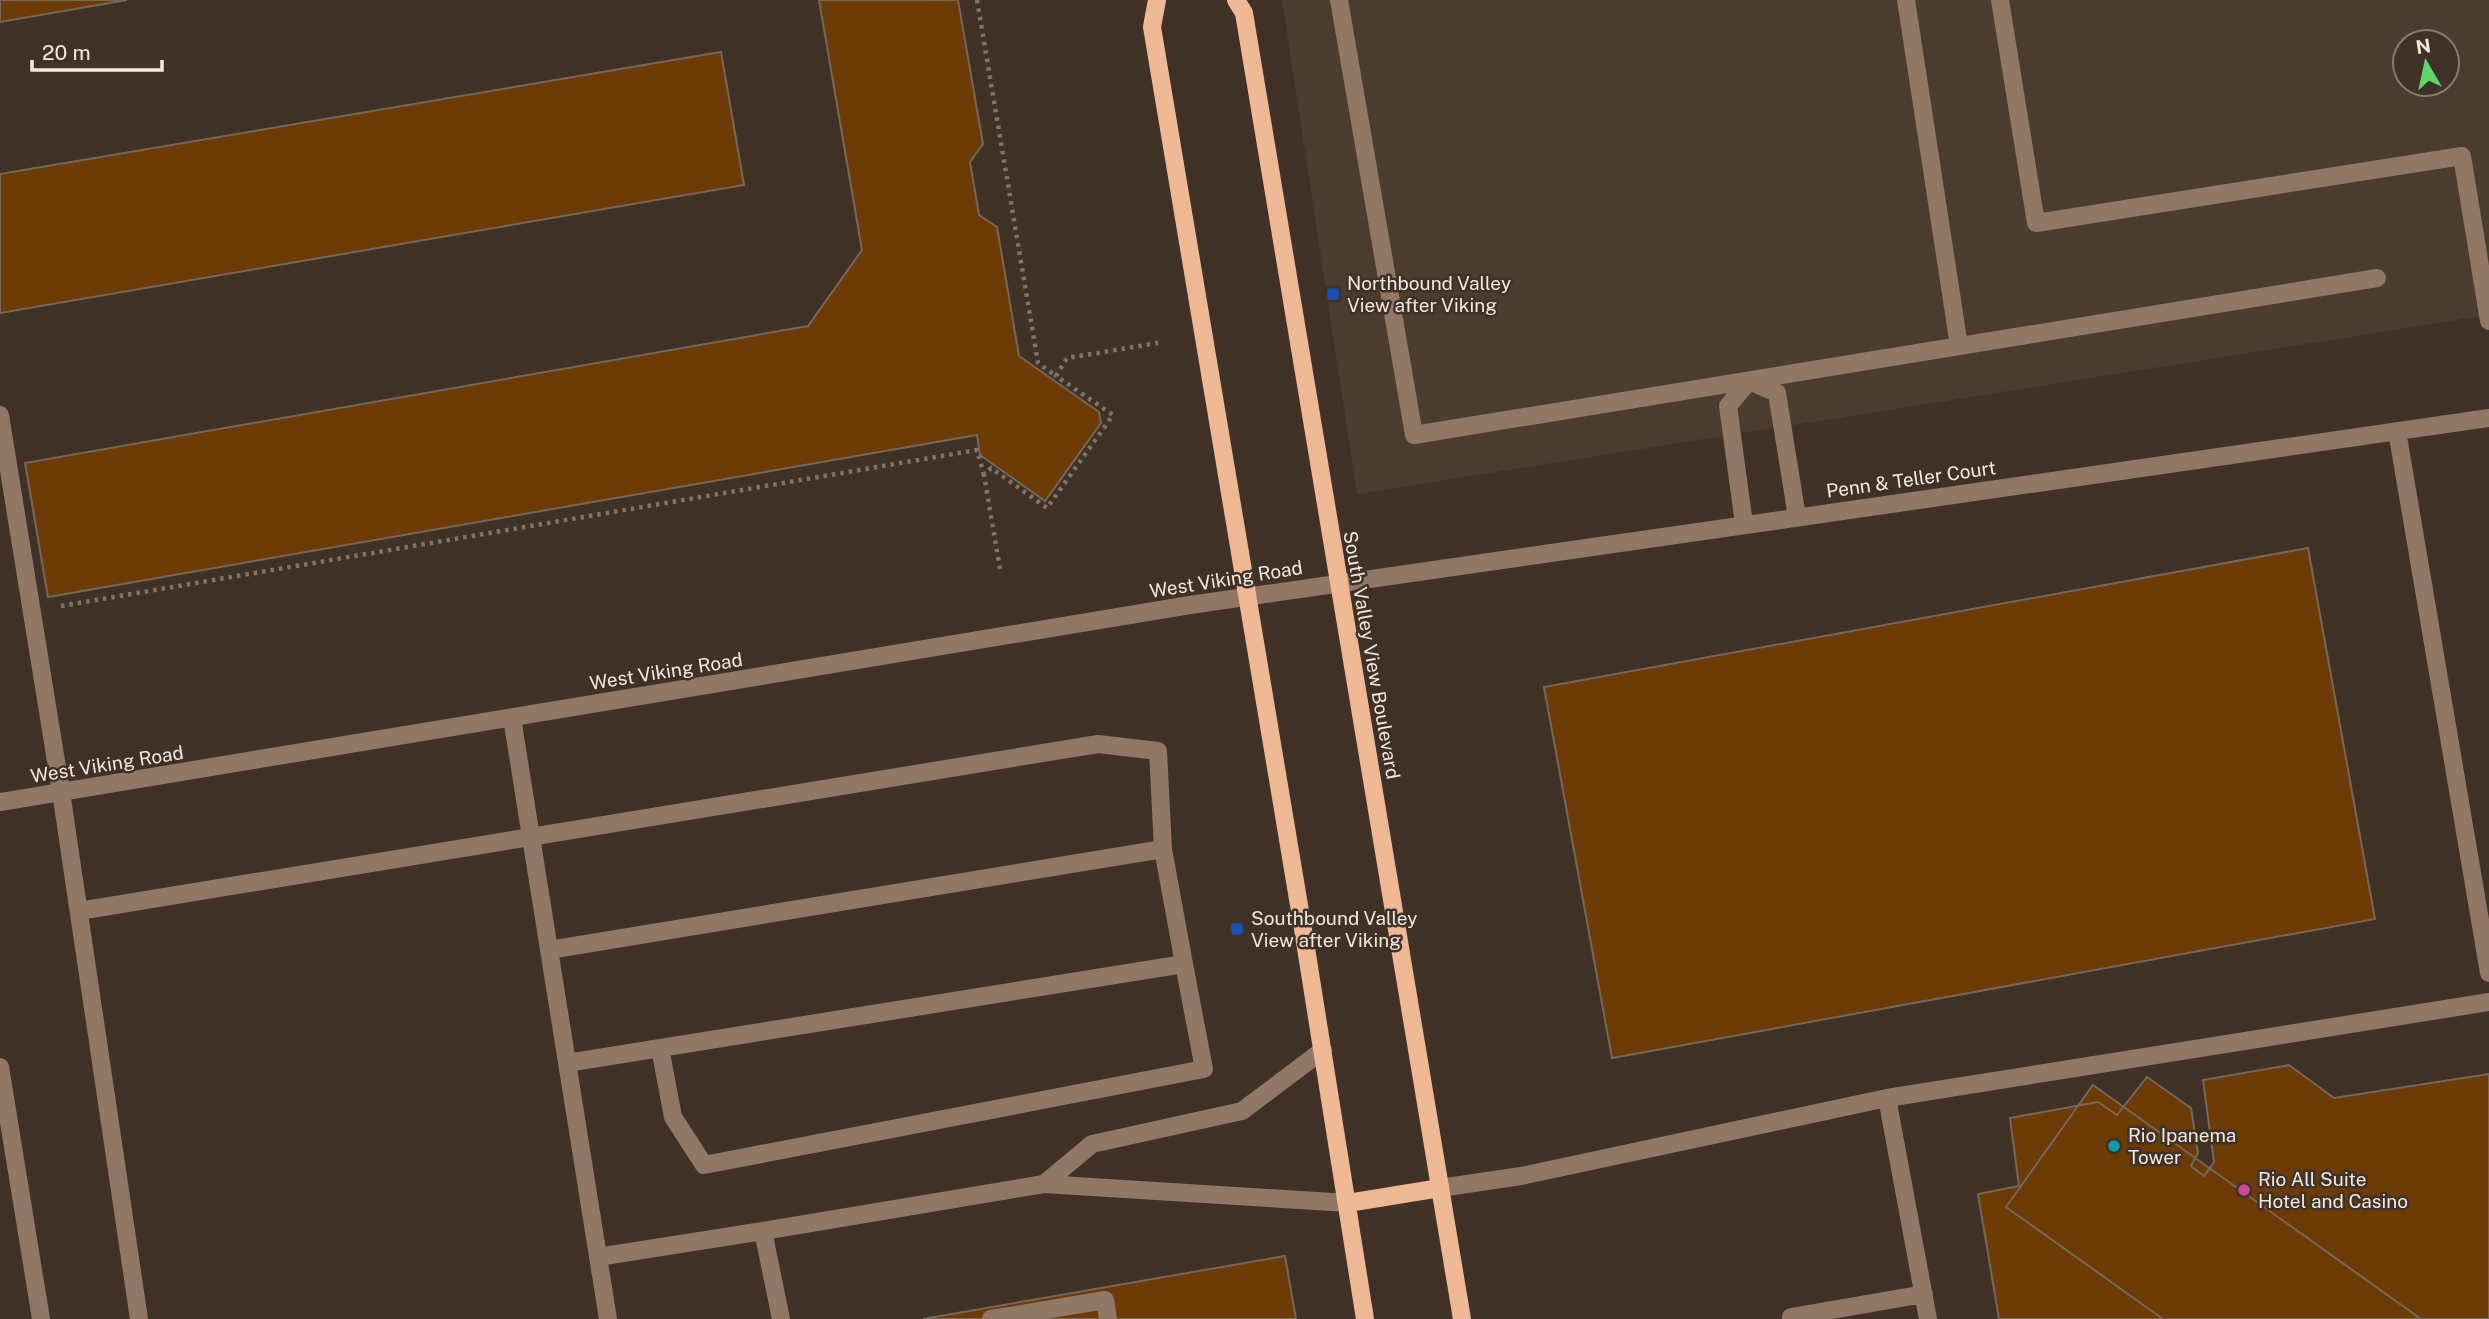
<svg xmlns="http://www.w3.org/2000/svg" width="2489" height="1319" font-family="'Public Sans',sans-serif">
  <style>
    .industrial { fill: #4c3d31; fill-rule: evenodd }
    .building { fill: #6d3b06; stroke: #77675a; stroke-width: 2 }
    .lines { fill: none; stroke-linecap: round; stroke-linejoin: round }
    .path { stroke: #807369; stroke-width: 4.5; stroke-dasharray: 3.5 5; stroke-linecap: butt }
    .minor { stroke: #917766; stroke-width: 18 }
    .major { stroke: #eeb894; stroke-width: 18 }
    .transit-dot { fill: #1a4fb4; stroke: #403226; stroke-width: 2.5 }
    .culture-dot { fill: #0f9aa8; stroke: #403226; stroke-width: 2.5 }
    .hotel-dot { fill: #d1479c; stroke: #403226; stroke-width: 2.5 }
    .labels { text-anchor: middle; stroke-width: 5; stroke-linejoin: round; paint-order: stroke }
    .poi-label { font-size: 19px; fill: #f3e9e2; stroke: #403226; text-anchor: start }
    .street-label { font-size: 19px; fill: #f3e9e2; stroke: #403226 }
  </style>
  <rect width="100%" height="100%" fill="#403226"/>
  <path class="industrial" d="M 1282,0 L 2489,0 L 2489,315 L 1357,494 ZM 2405,42 L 2447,42 L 2447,84 L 2405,84 Z"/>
  <path class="building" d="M 0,0 L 127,0 L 0,22 Z
    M 819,0 L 958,0 L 983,144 L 970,162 L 979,215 L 997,227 L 1019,356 L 1099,412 L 1101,423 L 1045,501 L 980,455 L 977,435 L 48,597 L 25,463 L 808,326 L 862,250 Z
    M 721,52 L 744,185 L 0,313 L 0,174 Z
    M 2308,548 L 2375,919 L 1612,1058 L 1544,687 Z
    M 2289,1065 L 2334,1098 L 2489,1074 L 2489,1319 L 1999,1319 L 1978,1194 L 2019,1186 L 2010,1118 L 2098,1102 L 2117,1115 L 2147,1077 L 2191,1108 L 2198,1153 L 2191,1166 L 2204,1176 L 2214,1162 L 2203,1080 Z
    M 2093,1085 L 2421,1319 L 2163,1319 L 2006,1207 Z
    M 1285,1256 L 1296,1319 L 923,1319 Z"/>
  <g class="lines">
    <path class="path" d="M 977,0 L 1038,363 L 1056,376
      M 1000,569 L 984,475 L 991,468 L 1047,508 L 1113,415 L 1056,376 L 1067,358 L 1158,343
      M 61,606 L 977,450 L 984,475"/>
    <path class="minor" d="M 1339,0 L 1414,435 L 2377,278
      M 1906,0 L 1959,346
      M 2000,0 L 2036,223 L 2462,156 L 2489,321
      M 0,415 L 61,792 L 139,1319
      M 2397,431 L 2489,973
      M 1744,524 L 1728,406 L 1749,381 L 1777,393 L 1797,517
      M 512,718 L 608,1319
      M 0,802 L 1190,605 L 2489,418
      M 1163,849 L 1184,964
      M 79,911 L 1098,744 L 1158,751 L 1163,849 L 549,950
      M 567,1063 L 1184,964 L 1204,1069 L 704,1165 L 673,1117 L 660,1048
      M 0,1067 L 41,1319
      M 1887,1098 L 1928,1319
      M 1044,1184 L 1092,1144 L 1242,1111 L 1323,1050
      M 1440,1188 L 1521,1176 L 1887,1098 L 2489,1002
      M 598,1257 L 763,1231
      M 1791,1317 L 1924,1294
      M 781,1319 L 763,1231 L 1044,1184 L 1348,1203
      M 991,1319 L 1105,1300 L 1108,1319"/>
    <path class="major" d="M 1157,0 L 1152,27 L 1302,923 L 1365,1319
      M 1236,0 L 1244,13 L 1462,1319
      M 1348,1203 L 1440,1188"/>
  </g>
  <g class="transit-dot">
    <rect x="1326" y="287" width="14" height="14" rx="3.5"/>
    <rect x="1230" y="922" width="14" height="14" rx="3.5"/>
  </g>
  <circle class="culture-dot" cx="2114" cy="1146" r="7"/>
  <circle class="hotel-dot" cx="2244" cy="1190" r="7"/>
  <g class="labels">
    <g class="poi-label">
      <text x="1347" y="290">Northbound Valley<tspan x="1347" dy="22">View after Viking</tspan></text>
      <text x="1251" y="925">Southbound Valley<tspan x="1251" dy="22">View after Viking</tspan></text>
      <text x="2128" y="1142">Rio Ipanema<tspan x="2128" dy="22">Tower</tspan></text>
      <text x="2258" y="1186">Rio All Suite<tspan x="2258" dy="22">Hotel and Casino</tspan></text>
    </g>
    <g class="street-label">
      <text transform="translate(1911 479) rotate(-8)" y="7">Penn &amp; Teller Court</text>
      <text transform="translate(1226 579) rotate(-9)" y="7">West Viking Road</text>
      <text transform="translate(1372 655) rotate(80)" y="7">South Valley View Boulevard</text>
      <text transform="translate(666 671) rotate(-9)" y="7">West Viking Road</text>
      <text transform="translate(107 764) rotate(-9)" y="7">West Viking Road</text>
    </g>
  </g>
  <g transform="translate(2426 63) rotate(351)"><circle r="33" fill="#403226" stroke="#887b71" stroke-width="2"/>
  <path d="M0-5L12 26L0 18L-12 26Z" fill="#60d56b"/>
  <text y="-10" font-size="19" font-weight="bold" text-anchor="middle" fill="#f3e9e2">N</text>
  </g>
  <path d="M32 60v10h130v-10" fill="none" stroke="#f3e9e2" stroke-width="3.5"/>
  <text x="42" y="60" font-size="21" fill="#f3e9e2" stroke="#403226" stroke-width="5" paint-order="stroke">20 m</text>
</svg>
